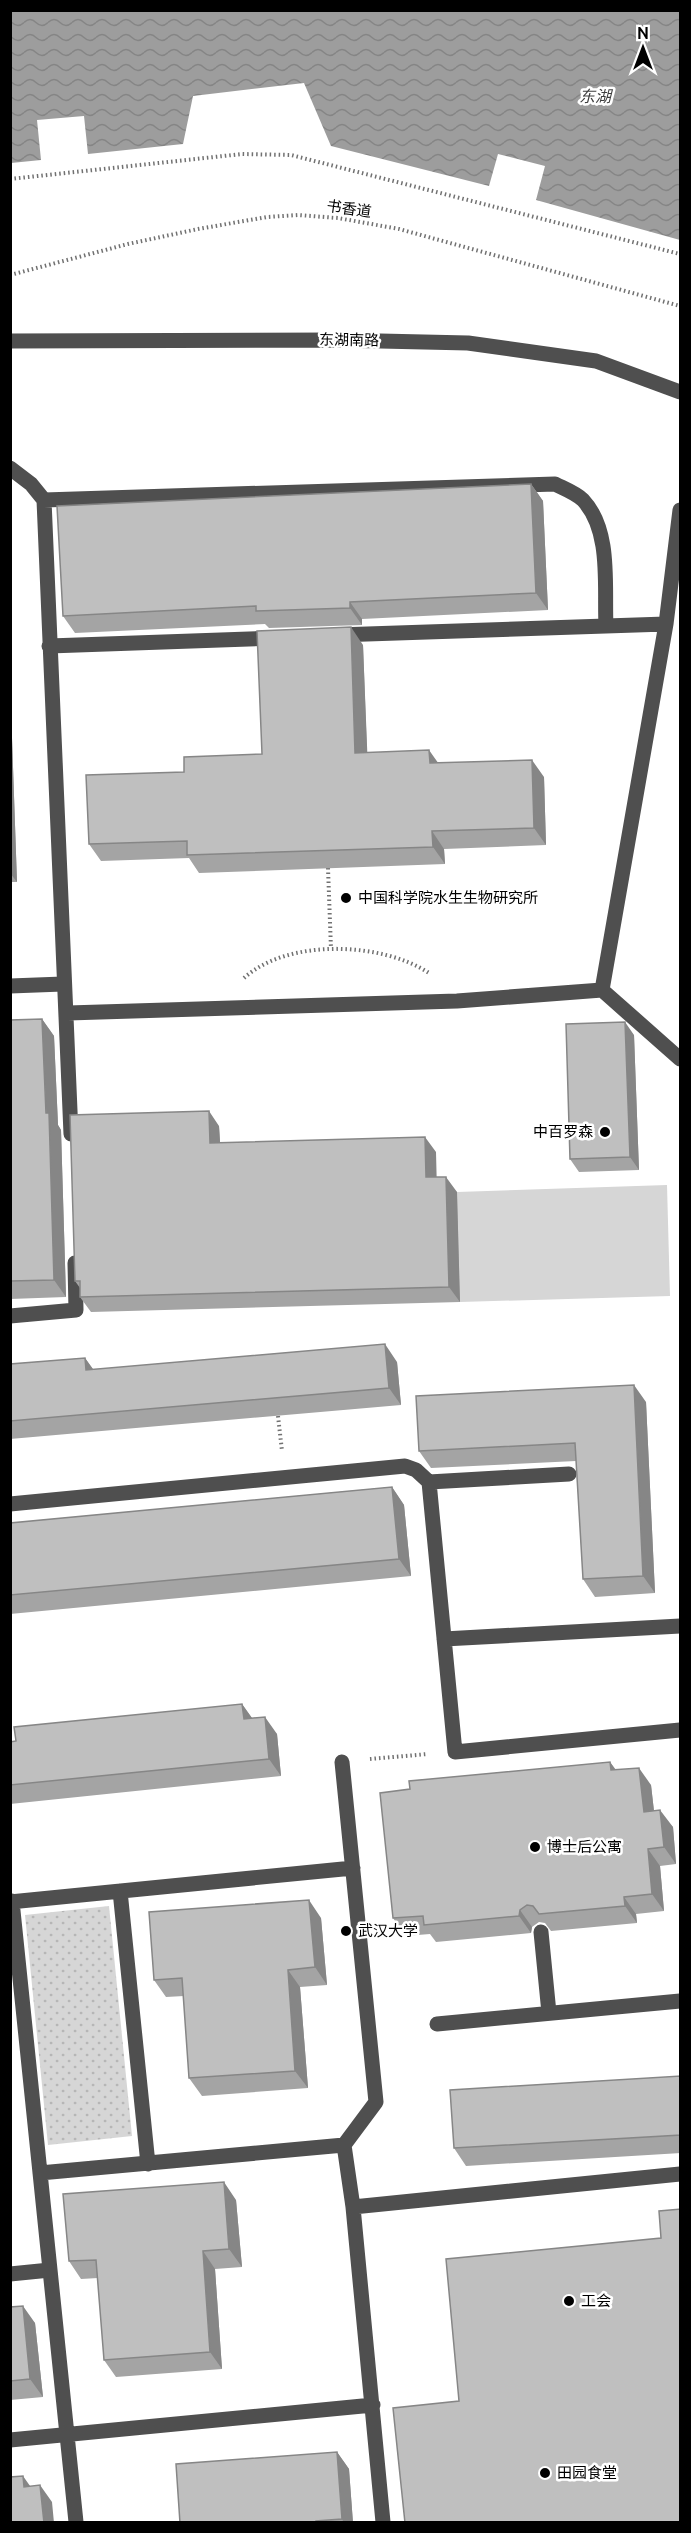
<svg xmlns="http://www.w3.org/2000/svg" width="691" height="2533" font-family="Ubuntu,'Noto Sans SC',sans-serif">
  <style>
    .grass { fill: url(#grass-dots) }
    .park { fill: #d6d6d6 }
    .water { fill: url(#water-waves) }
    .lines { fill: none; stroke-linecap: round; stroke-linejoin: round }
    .path { stroke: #717171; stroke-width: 4; stroke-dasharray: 1.5 3; stroke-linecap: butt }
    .minor { stroke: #4f4f4f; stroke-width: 15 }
    .wall { fill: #a4a4a4 }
    .shaded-wall { fill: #868686 }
    .building { fill: #bfbfbf; stroke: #868686; stroke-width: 1.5 }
    .poi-dot { fill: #000; stroke: #fff; stroke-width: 2 }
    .labels { text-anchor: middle; stroke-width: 5; stroke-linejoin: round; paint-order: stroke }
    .street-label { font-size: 15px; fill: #000; stroke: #fff }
    .poi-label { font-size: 15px; fill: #000; stroke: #fff; text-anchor: start }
    .water-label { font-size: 16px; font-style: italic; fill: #3e3e3e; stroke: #fff }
  </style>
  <defs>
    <pattern id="grass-dots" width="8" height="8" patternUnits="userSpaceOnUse" patternTransform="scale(1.5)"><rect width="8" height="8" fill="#d6d6d6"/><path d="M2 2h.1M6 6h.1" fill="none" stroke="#b6b6b6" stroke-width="1.8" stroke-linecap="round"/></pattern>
    <pattern id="water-waves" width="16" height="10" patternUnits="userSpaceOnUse" patternTransform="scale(1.5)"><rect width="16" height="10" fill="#9d9d9d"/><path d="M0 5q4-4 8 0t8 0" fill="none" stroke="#858585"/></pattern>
  </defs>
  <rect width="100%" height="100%" fill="#fff"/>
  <path class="grass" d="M 109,1906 L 132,2136 L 48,2145 L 25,1915 Z"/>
  <path class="park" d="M 667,1185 L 670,1296 L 460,1302 L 457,1192 Z"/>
  <path class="water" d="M 10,11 L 680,11 L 680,240 L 536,200 L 545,166 L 498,154 L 489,186 L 331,146 L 304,83 L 193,96 L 183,144 L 88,154 L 84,116 L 37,120 L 41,160 L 11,163 Z"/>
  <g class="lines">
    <path class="path" d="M 10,179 L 242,154 L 291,155 L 680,254
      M 10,275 L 128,244 L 198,229 L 267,217 L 298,215 L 338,218 L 399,229 L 680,306
      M 328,868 L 331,949
      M 244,978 C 288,938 382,942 429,973
      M 278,1416 L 282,1451
      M 370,1759 L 428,1754"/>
    <path class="minor" d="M 10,341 L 336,340 L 468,343 L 596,361 L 680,392
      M 10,468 L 31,484 L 44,500 L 71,1134
      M 44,500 L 555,484 C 565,489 576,493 583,500 C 612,531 604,587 606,626
      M 680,510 L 666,624 L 602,990 L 680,1059
      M 337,635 L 666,624
      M 49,646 L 277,638
      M 10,986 L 63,984
      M 68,1013 L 457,1001 L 602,990
      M 10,1316 L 76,1310 L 75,1263
      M 429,1482 L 455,1752 L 680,1730
      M 10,1504 L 405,1466 L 416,1470 L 429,1482 L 569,1474
      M 444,1639 L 680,1626
      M 342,1762 L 376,2102 L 344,2145 L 353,2207 L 680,2174
      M 120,1891 L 148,2164
      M 12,1901 L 76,2522
      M 10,1902 L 353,1868
      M 541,1932 L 549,2013
      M 437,2024 L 680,2001
      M 40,2173 L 344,2145
      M 353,2207 L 383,2522
      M 10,2274 L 50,2270
      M 10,2440 L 373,2405"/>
  </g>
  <path class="wall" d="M 531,484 L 543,501 L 548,610 L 362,619 L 362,625 L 269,628 L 265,624 L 75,633 L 63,616 Z
    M 363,645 L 367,752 L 544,777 L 546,845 L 444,849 L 445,864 L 199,873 L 189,858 L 101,861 L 89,844 L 184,772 L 262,754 Z
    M 10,737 L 12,738 L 17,882 L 10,882 Z
    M 42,1019 L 54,1036 L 58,1125 L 61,1130 L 66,1297 L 10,1299 L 10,1020 Z
    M 634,1035 L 639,1170 L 579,1172 L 570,1159 Z
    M 219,1126 L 220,1142 L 436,1152 L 436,1177 L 457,1192 L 460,1302 L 91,1312 L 80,1297 L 80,1288 L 75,1281 Z
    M 85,1358 L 93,1369 L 397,1362 L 401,1405 L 10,1439 L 10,1364 Z
    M 646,1402 L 655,1593 L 595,1597 L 583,1579 L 576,1461 L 431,1468 L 419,1451 Z
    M 392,1487 L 404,1505 L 411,1576 L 10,1614 L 10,1523 Z
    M 242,1704 L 252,1718 L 277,1734 L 281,1776 L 10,1804 L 10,1742 Z
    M 610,1762 L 616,1770 L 651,1785 L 654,1811 L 673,1827 L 676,1864 L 660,1866 L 664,1911 L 636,1914 L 637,1923 L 551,1931 L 545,1923 L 539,1922 L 532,1927 L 531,1933 L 436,1942 L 430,1934 L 405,1936 L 393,1918 L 410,1789 Z
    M 321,1918 L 327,1985 L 300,1987 L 308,2088 L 202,2096 L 189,2078 L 184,1996 L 166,1997 L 154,1980 Z
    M 681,2076 L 681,2153 L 466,2166 L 454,2148 Z
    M 236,2200 L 242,2267 L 215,2269 L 222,2369 L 116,2377 L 104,2360 L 98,2278 L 81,2279 L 69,2261 Z
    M 10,2307 L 35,2323 L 43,2397 L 10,2400 Z
    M 337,2452 L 349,2469 L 353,2523 L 180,2523 Z"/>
  <path class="shaded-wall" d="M 531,484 L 543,501 L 548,610 L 536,593 Z
    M 350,602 L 362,619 L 362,625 L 350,608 Z
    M 351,627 L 363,645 L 368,770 L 355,753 Z
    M 10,737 L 12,738 L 17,882 L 10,873 Z
    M 429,750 L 441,767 L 430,763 Z
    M 532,760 L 544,777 L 546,845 L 534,828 Z
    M 432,831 L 444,849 L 445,864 L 433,847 Z
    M 42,1019 L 54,1036 L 58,1125 L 61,1130 L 66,1297 L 54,1280 Z
    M 625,1022 L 634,1035 L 639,1170 L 630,1157 Z
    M 209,1111 L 219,1126 L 221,1157 L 210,1143 Z
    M 425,1137 L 436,1152 L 437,1192 L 426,1177 Z
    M 446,1177 L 457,1192 L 460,1302 L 449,1287 Z
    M 385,1344 L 397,1362 L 401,1405 L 389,1388 Z
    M 85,1358 L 97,1375 L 86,1370 Z
    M 634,1385 L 646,1402 L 655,1593 L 643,1576 Z
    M 392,1487 L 404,1505 L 411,1576 L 399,1559 Z
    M 242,1704 L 254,1721 L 244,1719 Z
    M 265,1717 L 277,1734 L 281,1776 L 269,1759 Z
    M 610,1762 L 622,1779 L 611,1770 Z
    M 639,1768 L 651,1785 L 656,1829 L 644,1812 Z
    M 660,1810 L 673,1827 L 676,1864 L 664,1847 Z
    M 648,1849 L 660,1866 L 664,1911 L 652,1894 Z
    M 624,1897 L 636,1914 L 637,1923 L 625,1906 Z
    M 309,1900 L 321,1918 L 327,1985 L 315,1967 Z
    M 520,1910 L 532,1927 L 531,1933 L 519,1916 Z
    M 288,1970 L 300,1987 L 308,2088 L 295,2071 Z
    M 224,2182 L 236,2200 L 242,2267 L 229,2249 Z
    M 203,2251 L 215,2269 L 222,2369 L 210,2352 Z
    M 23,2306 L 35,2323 L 43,2397 L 30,2379 Z
    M 337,2452 L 349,2469 L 353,2523 L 344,2523 L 342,2519 Z
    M 23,2476 L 35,2493 L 24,2487 Z
    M 40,2485 L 52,2502 L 54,2523 L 44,2523 Z"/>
  <path class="building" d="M 531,484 L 536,593 L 350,602 L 350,608 L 256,611 L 256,606 L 63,616 L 57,506 Z
    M 351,627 L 355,753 L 429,750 L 430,763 L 532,760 L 534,828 L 432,831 L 433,847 L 187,855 L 187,841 L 89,844 L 86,775 L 184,772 L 184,757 L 262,754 L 257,631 Z
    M 42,1019 L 46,1113 L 49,1113 L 54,1280 L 10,1281 L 10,1020 Z
    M 625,1022 L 630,1157 L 570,1159 L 566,1024 Z
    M 209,1111 L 210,1143 L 425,1137 L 426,1177 L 446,1177 L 449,1287 L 80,1297 L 80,1281 L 75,1281 L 70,1115 Z
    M 385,1344 L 389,1388 L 10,1421 L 10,1364 L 85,1358 L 86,1370 Z
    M 634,1385 L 643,1576 L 583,1579 L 575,1443 L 419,1451 L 416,1396 Z
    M 392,1487 L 399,1559 L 10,1595 L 10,1523 Z
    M 242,1704 L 244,1719 L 265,1717 L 269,1759 L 10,1785 L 10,1742 L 16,1741 L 14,1727 Z
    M 610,1762 L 611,1770 L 639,1768 L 644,1812 L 660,1810 L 664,1847 L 648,1849 L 652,1894 L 624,1897 L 625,1906 L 539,1914 L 533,1906 L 527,1905 L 520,1910 L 519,1916 L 424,1925 L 423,1916 L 393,1918 L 380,1793 L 410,1789 L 409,1781 Z
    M 309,1900 L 315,1967 L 288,1970 L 295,2071 L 189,2078 L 182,1978 L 154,1980 L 149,1912 Z
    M 681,2076 L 681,2135 L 454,2148 L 450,2090 Z
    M 224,2182 L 229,2249 L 203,2251 L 210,2352 L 104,2360 L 96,2260 L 69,2261 L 63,2194 Z
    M 681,2209 L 681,2523 L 405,2523 L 393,2408 L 459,2401 L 446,2259 L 661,2238 L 659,2211 Z
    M 23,2306 L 30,2379 L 10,2381 L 10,2307 Z
    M 337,2452 L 342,2519 L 316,2521 L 316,2523 L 180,2523 L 176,2464 Z
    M 23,2476 L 24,2487 L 40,2485 L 44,2523 L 10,2523 L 10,2477 Z"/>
  <g class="poi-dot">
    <circle cx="346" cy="898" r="6"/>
    <circle cx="605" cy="1132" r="6"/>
    <circle cx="535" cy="1847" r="6"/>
    <circle cx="346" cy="1931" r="6"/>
    <circle cx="569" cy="2301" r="6"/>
    <circle cx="545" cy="2473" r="6"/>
  </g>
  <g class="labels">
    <g class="street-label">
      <text transform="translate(349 209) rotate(8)" y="5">书香道</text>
      <text transform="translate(349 340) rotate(1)" y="5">东湖南路</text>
    </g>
    <g class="poi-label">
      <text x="358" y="903">中国科学院水生生物研究所</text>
      <text x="593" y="1137" text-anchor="end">中百罗森</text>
      <text x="547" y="1852">博士后公寓</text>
      <text x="358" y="1936">武汉大学</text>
      <text x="581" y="2306">工会</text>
      <text x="557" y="2478">田园食堂</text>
    </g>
    <g class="water-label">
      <text x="595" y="102">东湖</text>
    </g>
  </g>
  <rect width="691" height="2533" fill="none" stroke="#000000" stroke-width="24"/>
  <g transform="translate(643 48)" stroke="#ffffff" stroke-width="4.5" paint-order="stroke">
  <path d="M0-4.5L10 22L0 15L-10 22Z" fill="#000000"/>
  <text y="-9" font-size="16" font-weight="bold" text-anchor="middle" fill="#000000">N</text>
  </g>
</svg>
